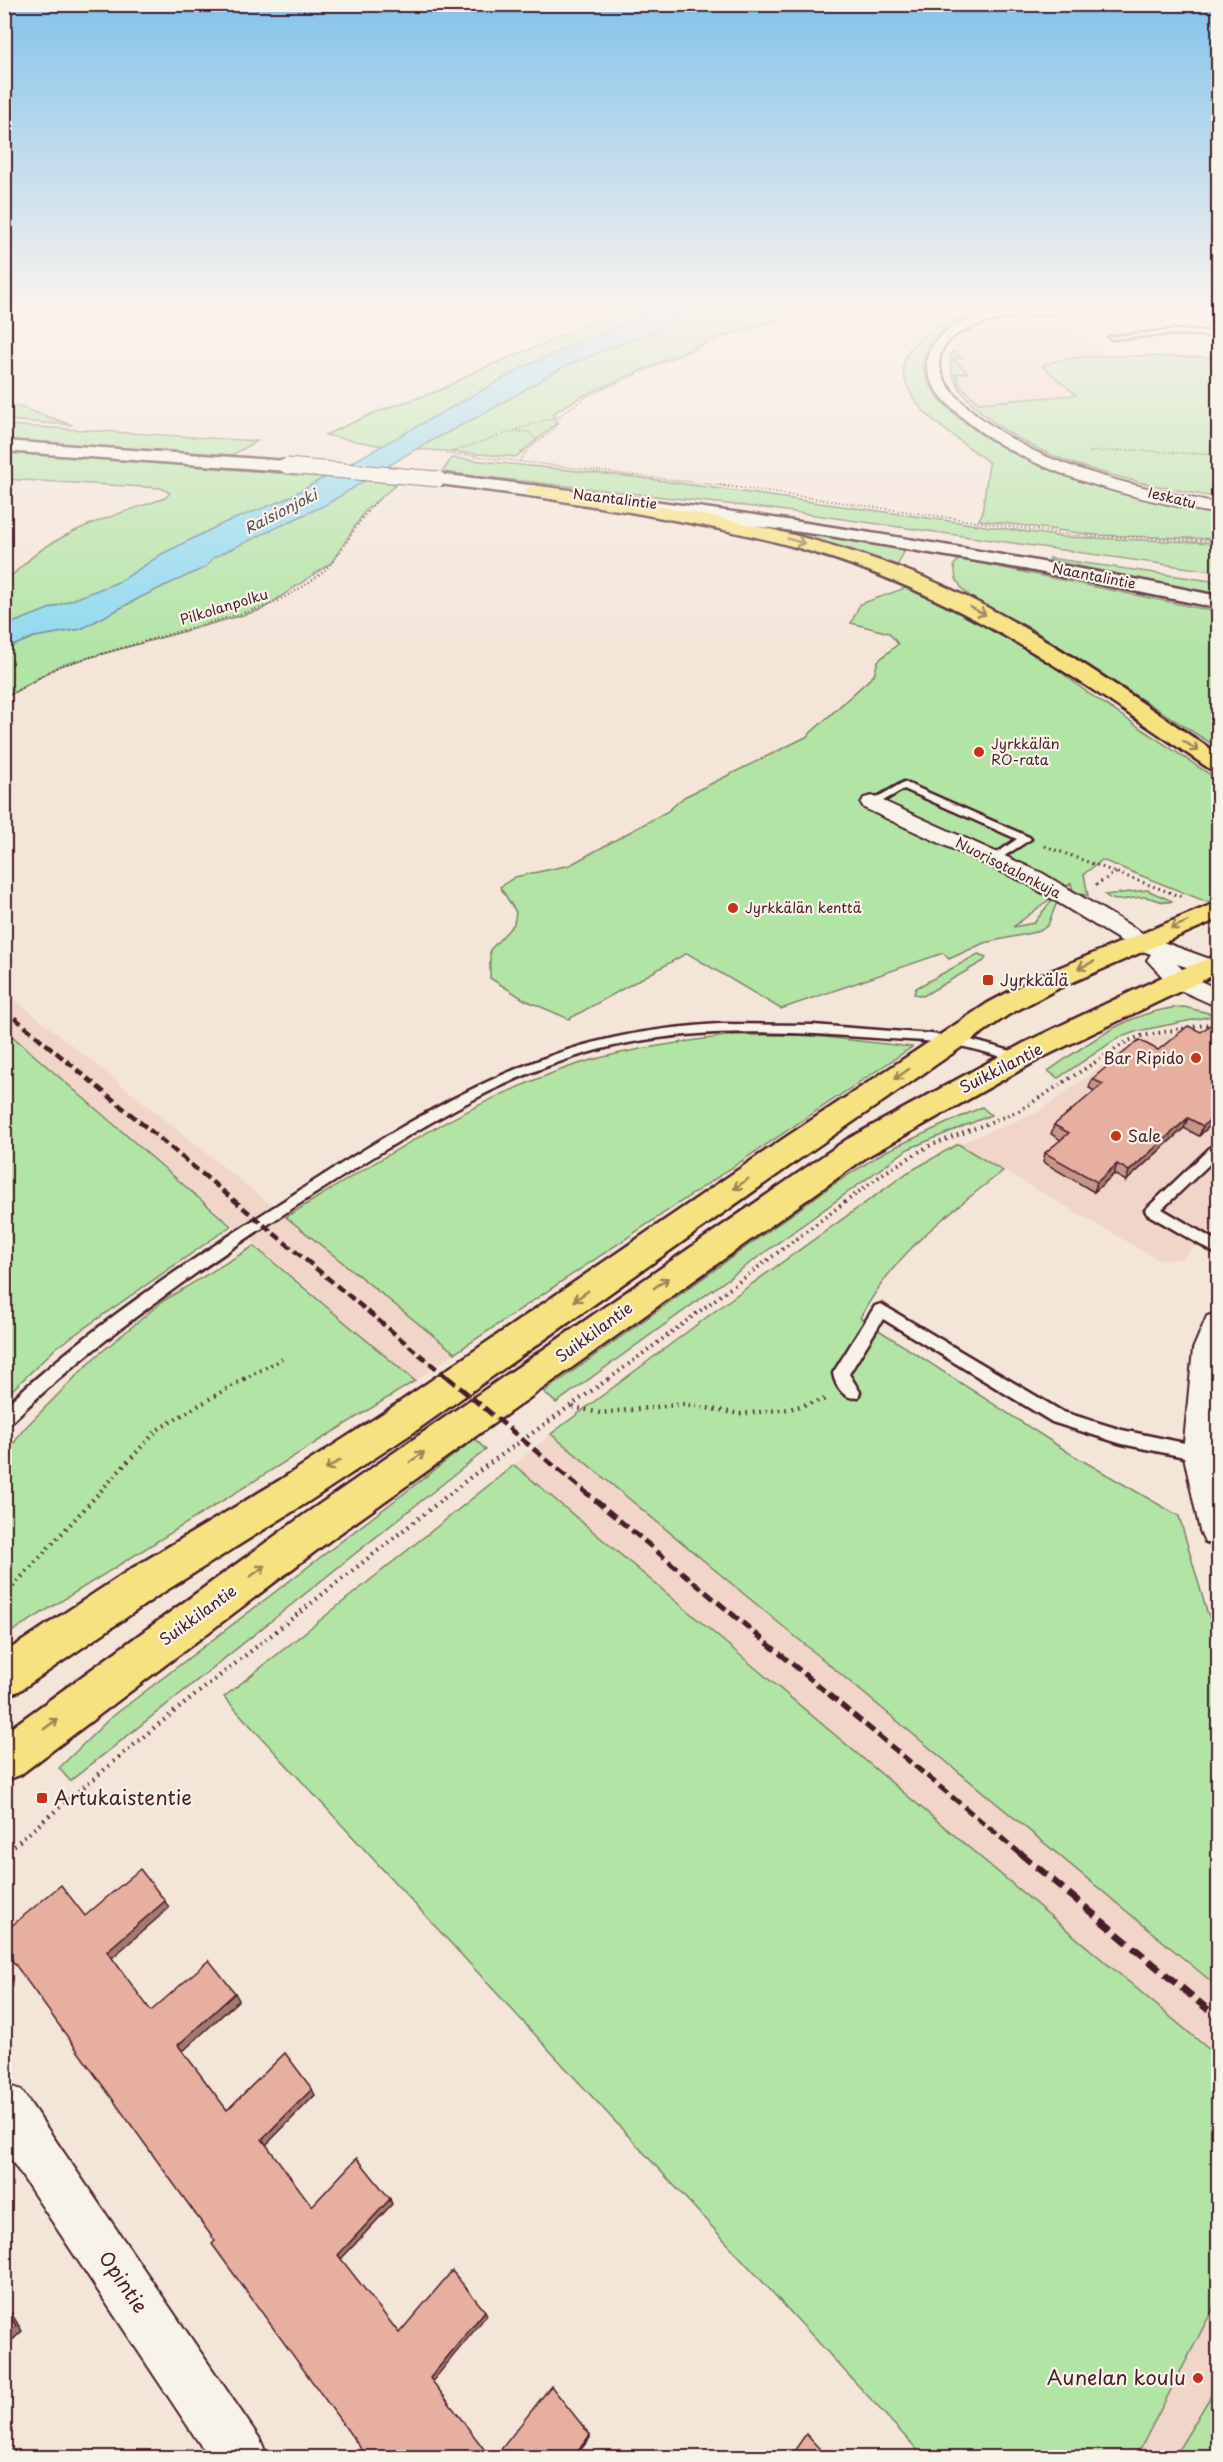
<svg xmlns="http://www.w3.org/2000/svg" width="1223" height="2462" font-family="'Playpen Sans',sans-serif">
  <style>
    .built { fill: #f0d5c8 }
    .green { fill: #b2e4a5; stroke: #7e8268; stroke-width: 1.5 }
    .water { fill: #8fd9f0; stroke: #738fa1; stroke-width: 1.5 }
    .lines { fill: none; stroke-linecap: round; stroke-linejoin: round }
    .lane-casing { stroke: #4a1f2b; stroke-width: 5 }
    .street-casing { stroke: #4a1f2b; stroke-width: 4 }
    .secondary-casing { stroke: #4a1f2b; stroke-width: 5 }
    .primary-casing { stroke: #4a1f2b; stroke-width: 5 }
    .path-far4 { stroke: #4a1f2b; stroke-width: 1.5; stroke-dasharray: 1 2; stroke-linecap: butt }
    .path-far3 { stroke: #4a1f2b; stroke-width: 2; stroke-dasharray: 1 3; stroke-linecap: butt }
    .path-far2 { stroke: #4a1f2b; stroke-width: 3; stroke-dasharray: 1.5 4; stroke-linecap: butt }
    .path-far1 { stroke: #4a1f2b; stroke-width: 4; stroke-dasharray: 1.5 4.5; stroke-linecap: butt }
    .path { stroke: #4a1f2b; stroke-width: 4.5; stroke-dasharray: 1.5 5; stroke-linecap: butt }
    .lane { fill: #f7f3e8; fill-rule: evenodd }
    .street { fill: #f7f3e8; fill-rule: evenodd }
    .secondary { fill: #f7f3e8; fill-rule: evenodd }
    .primary { fill: #f6e281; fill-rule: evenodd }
    .rail-far2 { stroke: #4a1f2b; stroke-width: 4.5; stroke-dasharray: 9 4.5; stroke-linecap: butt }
    .rail-far1 { stroke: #4a1f2b; stroke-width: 5; stroke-dasharray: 11 5; stroke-linecap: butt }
    .rail { stroke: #4a1f2b; stroke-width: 7; stroke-dasharray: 14 7; stroke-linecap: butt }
    .secondary-bridge-casing { stroke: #4a1f2b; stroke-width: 17; stroke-linecap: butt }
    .path-bridge { stroke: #4a1f2b; stroke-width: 1.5; stroke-dasharray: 1 2; stroke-linecap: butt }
    .secondary-bridge { stroke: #f7f3e8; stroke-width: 15 }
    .wall { fill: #c79689; stroke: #4a1f2b; stroke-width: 1.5 }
    .shaded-wall { fill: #a27a6f; stroke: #4a1f2b; stroke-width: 1.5 }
    .building { fill: #e7af9f; stroke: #4a1f2b; stroke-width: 1.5 }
    .oneway { stroke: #a08056 }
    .poi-dot { fill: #c8321e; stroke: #f7f3e8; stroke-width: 2 }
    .labels { text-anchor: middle; stroke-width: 4.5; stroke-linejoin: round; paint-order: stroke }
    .far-street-label { font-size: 14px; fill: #4a1f2b; stroke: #f7f3e8 }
    .far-poi-label { font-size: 14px; fill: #4a1f2b; stroke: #f7f3e8; text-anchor: start }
    .far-water-label { font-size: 15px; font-style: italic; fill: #5b4e5c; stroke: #f7f3e8 }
    .poi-label { font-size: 16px; fill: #4a1f2b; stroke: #f7f3e8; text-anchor: start }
    .street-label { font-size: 16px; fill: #4a1f2b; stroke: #f7f3e8 }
    .near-poi-label { font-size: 20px; fill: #4a1f2b; stroke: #f7f3e8; text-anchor: start }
    .near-street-label { font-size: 20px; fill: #4a1f2b; stroke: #f7f3e8 }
  </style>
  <rect width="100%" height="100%" fill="#f4e5d9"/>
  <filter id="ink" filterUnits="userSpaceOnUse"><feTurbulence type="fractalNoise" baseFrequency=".0167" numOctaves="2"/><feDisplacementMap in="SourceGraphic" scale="12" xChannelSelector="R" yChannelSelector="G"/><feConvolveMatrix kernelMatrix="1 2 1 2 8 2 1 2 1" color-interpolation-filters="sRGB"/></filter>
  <g filter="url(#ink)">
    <path class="built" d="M 1049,315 L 1136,373 L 1096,393 L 972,404 L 958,386 L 951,369 L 950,358 L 956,345 L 993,325 Z
      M 4,991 L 286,1217 L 455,1353 L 415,1381 L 5,1030 Z
      M 1211,1028 L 1218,1032 L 1218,1225 L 1182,1259 L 1159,1260 L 958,1144 L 1038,1112 L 1139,1039 Z
      M 551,1434 L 1218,1987 L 1218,2057 L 514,1465 Z
      M 1218,2299 L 1218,2457 L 1136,2457 Z"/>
    <path class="green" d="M 615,308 L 662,308 L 530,364 L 382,446 L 325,435 L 376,412 L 441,390 L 476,371 L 551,341 Z
      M 707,308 L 810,308 L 713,339 L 583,396 L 553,413 L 556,424 L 516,457 L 416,449 L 485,413 L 563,367 L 673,323 L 680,315 Z
      M 999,308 L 1035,308 C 1005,311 931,319 924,355 C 920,373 932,391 944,404 C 1017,478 1125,485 1218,514 L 1218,539 L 1096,535 L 979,520 L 982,514 L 989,463 C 968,445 939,429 921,408 C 867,342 950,319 999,308 Z
      M 952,351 L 962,358 L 953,359 L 968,373 L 956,374 L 958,382 L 978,403 L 1076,395 L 1042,366 C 1076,350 1178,357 1218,358 L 1218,498 C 1137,482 1029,465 970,401 C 957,387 946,370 952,351 Z
      M 5,402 L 72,425 L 5,420 Z
      M 5,425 L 257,441 L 232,455 L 5,440 Z
      M 5,451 L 44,454 L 325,477 L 284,500 L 224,523 L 162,554 L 121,581 L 5,626 L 5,581 C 18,571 30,557 44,548 C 80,524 125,512 165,498 L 170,493 L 161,488 L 5,479 Z
      M 452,458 L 634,477 L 1064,537 L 1218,543 L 1218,572 L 772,509 L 442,472 Z
      M 365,480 L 398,483 L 365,511 L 332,562 L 261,610 L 59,666 L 5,698 L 5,649 L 34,637 L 81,629 L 145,595 L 199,570 L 214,557 L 327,504 Z
      M 783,529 L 903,549 L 905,550 L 896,568 L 779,530 Z
      M 1049,558 L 1218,582 L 1218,594 L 1049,560 Z
      M 959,559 L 1218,612 L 1218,748 L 1030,628 L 975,600 L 963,590 L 956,579 L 954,565 Z
      M 911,586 L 956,604 L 1035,652 L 1088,693 L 1218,780 L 1218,897 L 1207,902 L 1102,860 L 1084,874 L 1088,896 L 1073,891 L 1071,883 L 1013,927 L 1034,923 L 1051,901 L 1057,902 L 1048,925 L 1040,931 L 984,943 L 949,959 L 943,953 L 781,1009 L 687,953 L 569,1019 L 525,1000 L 490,978 L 490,950 L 514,924 L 516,912 L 500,887 L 515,877 L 570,865 L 668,811 L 684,797 L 806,737 L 874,675 L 878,661 L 898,644 L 889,633 L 851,623 L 860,604 Z
      M 1147,890 L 1172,901 C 1163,905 1154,897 1143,897 C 1129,897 1117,905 1105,895 Z
      M 978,954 L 986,957 L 984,961 L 923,996 L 914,994 L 916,988 Z
      M 1184,1007 L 1217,1015 L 1138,1031 L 1118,1038 L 1058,1078 L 1048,1071 C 1090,1042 1132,1009 1184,1007 Z
      M 5,1030 L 231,1226 L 57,1347 L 5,1397 Z
      M 733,1035 L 806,1035 L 912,1047 L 455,1353 L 286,1217 C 377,1161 470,1101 572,1066 C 623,1049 679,1043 733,1035 Z
      M 982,1107 L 991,1115 L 908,1149 L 556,1403 L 544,1392 L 834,1184 L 884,1152 Z
      M 958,1144 L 1003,1171 C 944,1217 897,1250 860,1318 L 1071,1454 L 1179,1516 L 1207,1612 L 1218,1635 L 1218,1987 L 551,1434 L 735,1296 L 907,1173 Z
      M 254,1246 L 415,1381 L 5,1636 L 5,1456 L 23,1430 L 93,1359 L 163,1301 Z
      M 475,1439 L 486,1450 C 346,1559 210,1672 70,1781 L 59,1768 L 109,1719 Z
      M 514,1465 L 1218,2057 L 1218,2299 L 1136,2457 L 924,2457 L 224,1697 Z
      M 1218,2384 L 1218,2457 L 1174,2457 Z"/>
    <path class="water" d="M 662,308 L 707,308 L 680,315 L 673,323 L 563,367 L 485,413 L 421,446 L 327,504 L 214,557 L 206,567 L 145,595 L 81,629 L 34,637 L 5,649 L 5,626 L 121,581 L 162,554 L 224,523 L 284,500 L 530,364 Z"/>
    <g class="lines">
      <defs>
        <path id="lane" d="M 1174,330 L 1218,332 L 1218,336 L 1174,334 L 1111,339 L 1108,337 Z
          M 904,782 L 1029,837 L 1031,839 L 995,862 L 991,861 L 991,857 L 1017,839 L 904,789 L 876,805 L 867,803 Z
          M 719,1024 L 813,1025 L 931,1034 L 967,1039 L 1026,1055 L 1028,1058 L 1021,1062 C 997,1056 974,1048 950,1044 C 925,1040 901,1040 876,1038 C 793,1032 710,1027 628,1043 C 514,1065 409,1134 313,1195 C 206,1264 102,1335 10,1423 L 4,1425 L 4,1407 C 88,1329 181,1266 277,1205 C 372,1144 471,1078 581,1046 C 626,1033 672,1027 719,1024 Z
          M 1218,1143 L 1218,1156 L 1162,1209 L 1218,1242 L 1218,1255 L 1147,1214 L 1145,1210 L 1213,1145 Z
          M 881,1304 L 1063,1412 L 1122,1430 L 1218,1450 L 1218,1464 L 1122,1444 L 1052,1422 L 883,1319 L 849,1374 L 860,1392 L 858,1397 C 844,1401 835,1385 833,1373 L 875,1306 Z"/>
        <path id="street" d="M 1028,308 L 1075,308 L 1069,312 C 1037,314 964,317 944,347 C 919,386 1006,437 1034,451 C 1093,478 1156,490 1218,504 L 1218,514 C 1126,497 1012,471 945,401 C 934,388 921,369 929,352 C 944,318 995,312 1028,308 Z
          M 872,796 L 1042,873 L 1149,937 L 1218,962 L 1218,977 L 1177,964 L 1189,976 L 1218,989 L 1218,1007 L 1171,986 L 1147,960 L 1151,954 L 1131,947 L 1026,883 L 864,808 L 861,803 L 864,798 Z
          M 1218,1313 L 1218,1546 L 1205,1542 L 1200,1531 L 1183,1452 L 1193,1349 L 1207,1316 Z
          M 4,2084 L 21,2090 L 260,2439 L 268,2458 L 209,2458 L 4,2149 Z"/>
        <path id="secondary" d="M 4,441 L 287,461 L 295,466 L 287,471 L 4,451 Z
          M 438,474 C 700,504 960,543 1218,596 L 1218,608 L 1024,569 L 830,536 L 432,483 L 429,479 L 432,475 Z"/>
        <path id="primary" d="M 533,485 C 663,507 795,526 918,575 C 1026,619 1122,690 1218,754 L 1218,771 L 1210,769 C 1084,683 961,595 812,552 C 753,534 691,523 630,512 C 596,506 561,502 527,494 L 524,490 Z
          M 1218,902 L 1218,919 L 1059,988 L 1008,1015 L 805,1155 L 414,1432 L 308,1502 L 159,1595 L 19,1691 L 4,1696 L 4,1653 L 131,1569 L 280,1480 L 388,1410 L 783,1139 L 988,1003 L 1039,976 Z
          M 1218,955 L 1218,973 L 1045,1056 L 868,1156 L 329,1541 L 20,1775 L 4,1781 L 4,1733 L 301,1517 L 846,1140 L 1024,1043 L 1162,977 Z"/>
      </defs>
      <use href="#lane" class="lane-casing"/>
      <use href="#street" class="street-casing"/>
      <use href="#secondary" class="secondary-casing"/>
      <use href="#primary" class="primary-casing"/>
      <path class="path-far4" d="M 1093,310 L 1218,308
        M 514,431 L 529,432 L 537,440
        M 1089,452 L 1131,450 L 1218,455
        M 446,454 L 560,415 L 588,396 L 715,340 L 815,308
        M 475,456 L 731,487
        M 520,461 C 530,440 558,436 560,415"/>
      <path class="path-far3" d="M 720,485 L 1070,535 L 1218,541
        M 4,698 L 59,666 L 270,605 C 292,593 318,580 334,560 C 350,540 359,518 378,500"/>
      <path class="path-far2" d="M 1045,846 L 1182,897
        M 1096,885 L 1118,871"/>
      <path class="path-far1" d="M 244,1379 L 282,1359
        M 609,1379 L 884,1173 L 927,1147 L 1019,1111 L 1128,1041 L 1141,1036 L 1210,1024"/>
      <path class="path" d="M 573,1407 L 600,1413 L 684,1404 L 740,1414 L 789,1409 L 826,1399
        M 4,1596 L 157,1430 L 247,1377
        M 4,1854 L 155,1727 L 472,1476 L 611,1377"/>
      <use href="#lane" class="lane"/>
      <use href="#street" class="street"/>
      <use href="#secondary" class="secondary"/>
      <use href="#primary" class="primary"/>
      <path class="rail-far2" d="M 4,1009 L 449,1379"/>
      <path class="rail-far1" d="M 447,1377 L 1022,1855"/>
      <path class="rail" d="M 1020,1853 L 1218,2018"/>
      <defs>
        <path id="secondary-bridge" d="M 287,466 L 438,479"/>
      </defs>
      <use href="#secondary-bridge" class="secondary-bridge-casing"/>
      <path class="path-bridge" d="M 446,454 L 475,456"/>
      <use href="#secondary-bridge" class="secondary-bridge"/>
    </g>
    <path class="wall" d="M 1092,1079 L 1218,1118 L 1199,1136 L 1184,1128 L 1126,1181 L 1114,1174 L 1094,1192 L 1043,1162 L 1045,1153 L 1061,1140 L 1051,1134 L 1054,1125 L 1095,1091 L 1089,1088 Z"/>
    <path class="shaded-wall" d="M 1218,1112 L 1218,1118 L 1199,1136 L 1203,1126 Z
      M 1188,1118 L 1184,1128 L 1126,1181 L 1129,1171 Z
      M 1117,1164 L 1114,1174 L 1094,1192 L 1097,1182 Z
      M 165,1901 L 169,1908 L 112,1958 L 107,1951 Z
      M 235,1993 L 239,2000 L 182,2052 L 178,2045 Z
      M 312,2089 L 315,2095 L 266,2145 L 262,2139 Z
      M 390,2199 L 392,2204 L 341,2259 L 338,2255 Z
      M 4,2301 L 22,2331 L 4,2348 Z
      M 485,2311 L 487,2315 L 432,2382 L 430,2378 Z
      M 590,2435 L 590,2438 L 575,2457 L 573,2457 Z"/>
    <path class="building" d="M 1210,1025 L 1218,1029 L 1218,1112 L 1203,1126 L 1188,1118 L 1129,1171 L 1117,1164 L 1097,1182 L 1045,1153 L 1069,1133 L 1054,1125 L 1103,1084 L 1092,1079 L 1139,1040 L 1158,1050 L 1188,1026 L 1201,1032 Z
      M 140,1869 L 165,1901 L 107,1951 L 151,2011 L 209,1960 L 235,1993 L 178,2045 L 227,2110 L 285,2053 L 312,2089 L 262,2139 L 312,2206 L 357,2158 L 390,2199 L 338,2255 L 399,2333 L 452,2271 L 485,2311 L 430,2378 L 490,2457 L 367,2457 L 212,2244 L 215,2241 L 4,1949 L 4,1932 L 61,1885 L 85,1916 Z
      M 4,2308 L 16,2326 L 4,2337 Z
      M 551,2386 L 590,2435 L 573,2457 L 495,2457 Z
      M 806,2434 L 827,2457 L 790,2457 Z"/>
    <defs><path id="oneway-shaft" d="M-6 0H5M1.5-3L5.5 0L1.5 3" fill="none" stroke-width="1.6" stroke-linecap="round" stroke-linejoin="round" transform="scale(1.5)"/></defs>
    <g class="oneway">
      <use href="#oneway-shaft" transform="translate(796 541) rotate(16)"/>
      <use href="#oneway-shaft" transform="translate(978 611) rotate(28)"/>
      <use href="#oneway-shaft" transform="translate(1191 746) rotate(34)"/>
      <use href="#oneway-shaft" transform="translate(1179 925) rotate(157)"/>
      <use href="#oneway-shaft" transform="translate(1086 965) rotate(156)"/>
      <use href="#oneway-shaft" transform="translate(902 1074) rotate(145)"/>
      <use href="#oneway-shaft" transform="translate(741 1184) rotate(145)"/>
      <use href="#oneway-shaft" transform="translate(661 1283) rotate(-35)"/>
      <use href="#oneway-shaft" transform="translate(581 1296) rotate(145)"/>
      <use href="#oneway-shaft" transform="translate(417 1457) rotate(-35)"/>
      <use href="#oneway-shaft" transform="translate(333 1465) rotate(147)"/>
      <use href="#oneway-shaft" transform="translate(258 1571) rotate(-37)"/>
      <use href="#oneway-shaft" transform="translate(51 1724) rotate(-36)"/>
    </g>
  </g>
  <linearGradient id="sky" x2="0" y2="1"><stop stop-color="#84c3eb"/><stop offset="0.47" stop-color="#faf3ee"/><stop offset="1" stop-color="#faf3ee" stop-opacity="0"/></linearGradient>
  <rect width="1223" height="652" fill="url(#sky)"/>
  <g class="poi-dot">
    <circle cx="979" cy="752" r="6"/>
    <circle cx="733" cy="908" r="6"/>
    <rect x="982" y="974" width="12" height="12" rx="3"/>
    <circle cx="1196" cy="1058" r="6"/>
    <circle cx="1116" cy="1136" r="6"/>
    <rect x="36" y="1792" width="12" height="12" rx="3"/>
    <circle cx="1198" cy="2378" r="6"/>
  </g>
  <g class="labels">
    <g class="far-street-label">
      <text transform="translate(1172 498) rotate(14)" y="5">Ieskatu</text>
      <text transform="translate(615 499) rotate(7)" y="5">Naantalintie</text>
      <text transform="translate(1094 576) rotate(11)" y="5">Naantalintie</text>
      <text transform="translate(224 607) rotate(-17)" y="5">Pilkolanpolku</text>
      <text transform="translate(1008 868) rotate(27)" y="5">Nuorisotalonkuja</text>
    </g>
    <g class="far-poi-label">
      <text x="991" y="749">Jyrkkälän<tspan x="991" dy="16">RO-rata</tspan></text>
      <text x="745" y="913">Jyrkkälän kenttä</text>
    </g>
    <g class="far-water-label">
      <text transform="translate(281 512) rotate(-27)" y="5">Raisionjoki</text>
    </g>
    <g class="poi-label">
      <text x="1000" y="986">Jyrkkälä</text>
      <text x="1184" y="1064" text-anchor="end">Bar Ripido</text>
      <text x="1128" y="1142">Sale</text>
    </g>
    <g class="street-label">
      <text transform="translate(1001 1068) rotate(-27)" y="6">Suikkilantie</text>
      <text transform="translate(594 1332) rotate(-36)" y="6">Suikkilantie</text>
      <text transform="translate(198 1615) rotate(-36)" y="6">Suikkilantie</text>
    </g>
    <g class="near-poi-label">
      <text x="54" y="1805">Artukaistentie</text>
      <text x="1186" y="2385" text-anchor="end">Aunelan koulu</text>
    </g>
    <g class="near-street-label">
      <text transform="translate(123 2282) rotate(56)" y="7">Opintie</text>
    </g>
  </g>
  <rect width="1223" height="2462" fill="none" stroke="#f7f3e8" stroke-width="24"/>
  <rect x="12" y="12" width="1199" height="2438" fill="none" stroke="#4a1f2b" stroke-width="2" filter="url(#ink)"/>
</svg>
